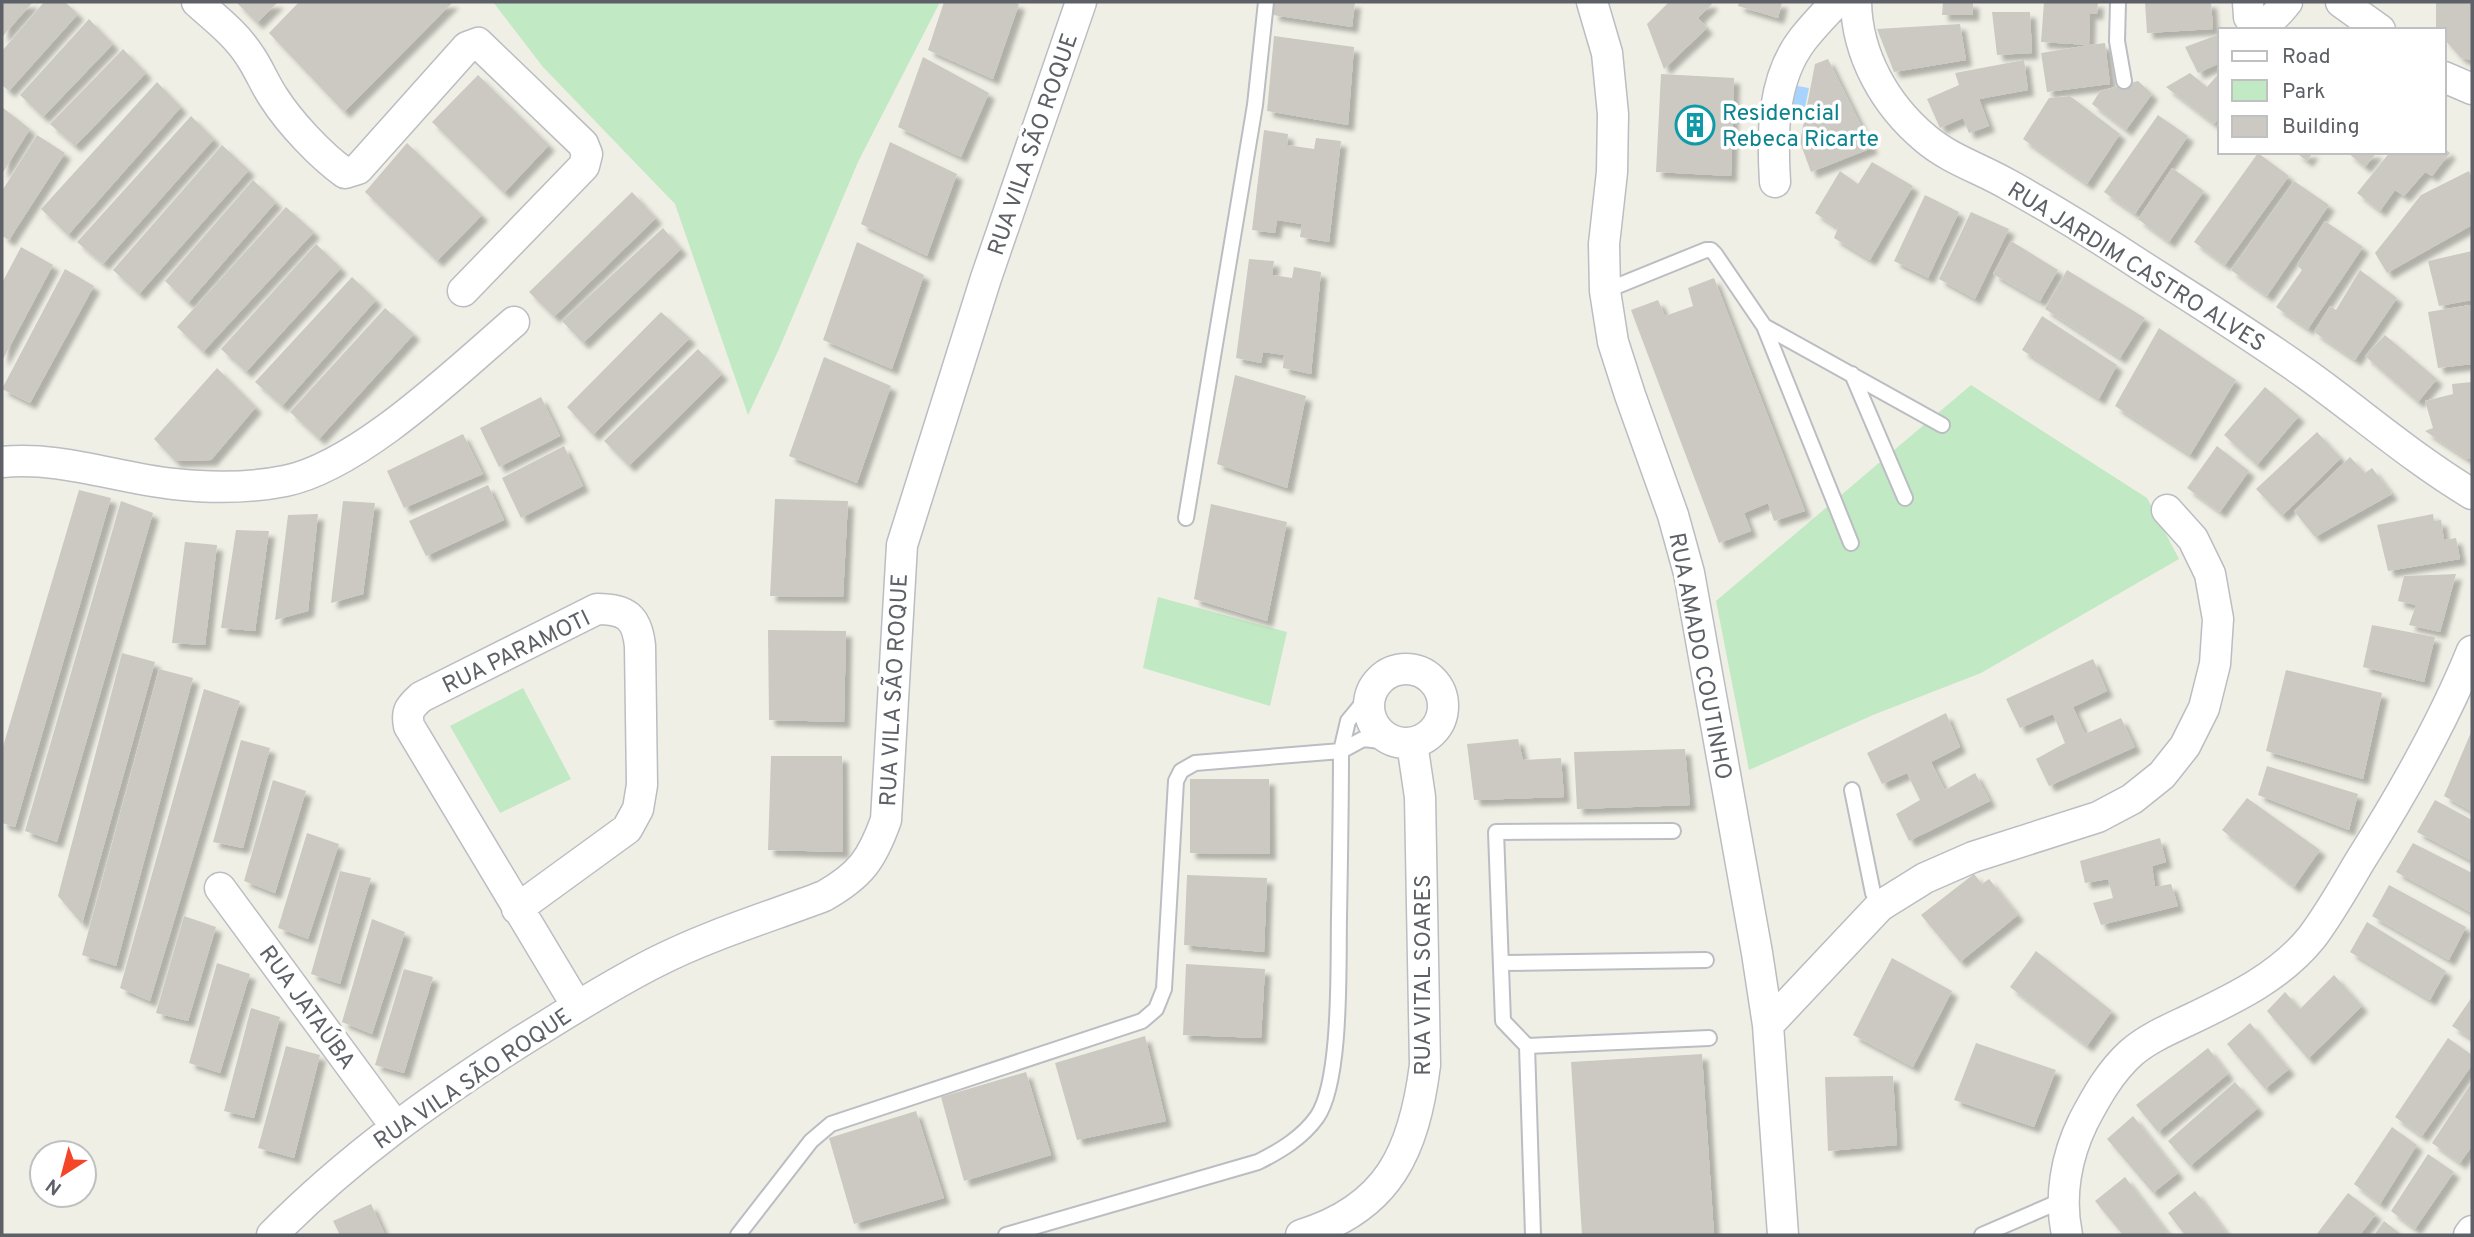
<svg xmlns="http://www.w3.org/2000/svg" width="2474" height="1237" font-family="Overpass,sans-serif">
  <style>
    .green { fill: #c1e9c3 }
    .water { fill: #a7d3ff }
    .building { fill: #cbc9c2; filter: url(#shadow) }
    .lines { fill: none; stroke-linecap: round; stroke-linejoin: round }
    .lane-casing { stroke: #babdc2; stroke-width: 18 }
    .street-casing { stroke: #babdc2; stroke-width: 33 }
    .lane { stroke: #fff; stroke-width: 14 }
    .street { stroke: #fff; stroke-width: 30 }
    .labels { text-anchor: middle; stroke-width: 7; stroke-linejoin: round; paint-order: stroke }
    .culture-label { font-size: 23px; fill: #0d838f; stroke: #fff; text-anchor: start }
    .street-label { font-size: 23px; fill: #5d6167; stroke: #fff }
  </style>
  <defs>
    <filter id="shadow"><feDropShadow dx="6" dy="6" stdDeviation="2" flood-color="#0004"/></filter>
  </defs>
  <rect width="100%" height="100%" fill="#f0efe5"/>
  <path class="green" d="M 493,2 L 940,2 L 858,162 L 779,349 L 748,415 L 675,204 L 543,67 Z
    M 1971,385 L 2147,498 L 2179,559 L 1981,673 L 1873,715 L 1749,770 L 1716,601 Z
    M 1158,597 L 1287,632 L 1270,706 L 1143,668 Z
    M 523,688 L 571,779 L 500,813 L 450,726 Z"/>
  <path class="water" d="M 1792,85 L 1809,88 L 1803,117 L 1787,114 Z"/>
  <path class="building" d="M 2,2 L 33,2 L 2,37 Z
    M 44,2 L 65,2 L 78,14 L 9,91 L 2,85 L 2,51 Z
    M 236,2 L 278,2 L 257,23 Z
    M 299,2 L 453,2 L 344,112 L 269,33 Z
    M 944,2 L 1014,2 L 1019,4 L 993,79 L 928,50 Z
    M 1274,2 L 1355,2 L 1352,27 L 1273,15 Z
    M 1669,2 L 1710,2 L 1712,4 L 1698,18 L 1707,28 L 1664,69 L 1647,24 Z
    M 1739,2 L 1782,2 L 1778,18 L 1738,6 Z
    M 1943,2 L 1973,2 L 1973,15 L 1942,15 Z
    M 2044,2 L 2098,2 L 2097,14 L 2090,13 L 2089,45 L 2105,43 L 2110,84 L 2047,92 L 2041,53 L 2089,45 L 2041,42 Z
    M 2145,2 L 2211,2 L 2213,29 L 2147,33 Z
    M 2436,2 L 2472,2 L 2472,60 L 2461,58 L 2444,39 L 2444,30 L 2436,30 Z
    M 1992,12 L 2030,12 L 2032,53 L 1997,55 Z
    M 89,19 L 113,44 L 43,117 L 20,95 Z
    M 1960,24 L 1966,60 L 1894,72 L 1877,29 Z
    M 2220,34 L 2220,63 L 2198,73 L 2185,47 Z
    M 1274,36 L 1354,47 L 1348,125 L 1267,111 Z
    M 123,49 L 146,73 L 75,146 L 50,124 Z
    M 923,57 L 989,93 L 961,157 L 898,127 Z
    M 1828,59 L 1872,148 L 1811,172 L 1800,142 L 1815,64 Z
    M 2024,60 L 2028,90 L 1979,99 L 1989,126 L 1969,133 L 1963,118 L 1940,128 L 1927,99 L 1959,85 L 1955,73 Z
    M 2220,72 L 2220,116 L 2214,124 L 2166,87 L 2190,73 L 2207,87 Z
    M 1661,74 L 1734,78 L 1731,176 L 1656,172 Z
    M 478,75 L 549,145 L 504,193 L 432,122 Z
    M 2138,81 L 2152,94 L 2126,130 L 2092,104 L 2100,91 Z
    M 157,82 L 181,107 L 68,235 L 41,209 Z
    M 2070,96 L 2120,134 L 2087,184 L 2023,139 L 2049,98 Z
    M 2,107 L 30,129 L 2,174 Z
    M 2158,115 L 2188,136 L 2135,214 L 2104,192 Z
    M 191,116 L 214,139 L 103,264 L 77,242 Z
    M 1264,130 L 1288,134 L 1287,145 L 1314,149 L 1316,138 L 1341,141 L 1329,242 L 1300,237 L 1302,224 L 1277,220 L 1275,233 L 1252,230 Z
    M 37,135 L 65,153 L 9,240 L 2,236 L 2,191 Z
    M 890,142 L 957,174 L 927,256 L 861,224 Z
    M 407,143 L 482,215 L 437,261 L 365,192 Z
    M 222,145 L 249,170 L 139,294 L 113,270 Z
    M 2444,148 L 2450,153 L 2432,176 L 2425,172 L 2404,196 L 2395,190 L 2380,211 L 2357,193 L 2390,152 L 2444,152 Z
    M 2295,152 L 2313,152 L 2307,161 Z
    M 2347,152 L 2377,152 L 2365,167 Z
    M 2258,153 L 2289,176 L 2225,265 L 2194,242 Z
    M 1872,162 L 1913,186 L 1870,260 L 1834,238 L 1838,228 L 1815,213 L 1840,171 L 1858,184 Z
    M 2172,168 L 2204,191 L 2169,242 L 2138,219 Z
    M 2469,171 L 2472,178 L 2472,225 L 2387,273 L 2375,253 L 2421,195 Z
    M 253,180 L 276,202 L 188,303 L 165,281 Z
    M 2294,181 L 2329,205 L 2267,296 L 2231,270 Z
    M 632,192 L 656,218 L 554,317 L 529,292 Z
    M 1925,195 L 1959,212 L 1928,278 L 1894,261 Z
    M 286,207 L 314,232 L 203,352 L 177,327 Z
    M 1971,212 L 2009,229 L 1975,299 L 1939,279 Z
    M 2325,221 L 2363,247 L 2308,329 L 2276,307 L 2302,270 L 2297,265 Z
    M 663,228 L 681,249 L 583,343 L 562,321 Z
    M 2011,241 L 2058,270 L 2040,301 L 1993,274 Z
    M 857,242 L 924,275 L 892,369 L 823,340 Z
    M 316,244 L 341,268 L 246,372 L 221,349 Z
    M 21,247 L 53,265 L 2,361 L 2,283 Z
    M 2472,251 L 2472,300 L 2439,306 L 2428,261 Z
    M 1249,259 L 1274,261 L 1272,275 L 1292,278 L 1294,267 L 1321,272 L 1311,374 L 1283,368 L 1284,355 L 1263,352 L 1261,363 L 1236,358 Z
    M 65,269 L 94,286 L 30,403 L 2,389 Z
    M 2067,270 L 2145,318 L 2120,358 L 2045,309 Z
    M 2360,270 L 2397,298 L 2355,360 L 2314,332 L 2330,306 L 2336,310 Z
    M 352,277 L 376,300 L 282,406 L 255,382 Z
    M 1714,278 L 1805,511 L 1774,521 L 1768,503 L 1744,513 L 1751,531 L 1719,543 L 1631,310 L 1658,300 L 1665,316 L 1693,306 L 1688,288 Z
    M 2470,305 L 2472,318 L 2472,364 L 2438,368 L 2428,312 Z
    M 385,308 L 414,334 L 319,439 L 290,412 Z
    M 661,312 L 690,338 L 593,435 L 567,407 Z
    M 2042,316 L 2117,365 L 2099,399 L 2022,350 Z
    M 2159,328 L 2236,380 L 2190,455 L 2115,406 Z
    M 2385,335 L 2437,379 L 2418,402 L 2365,356 Z
    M 698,349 L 722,374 L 629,466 L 604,441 Z
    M 824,357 L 891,386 L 857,483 L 789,456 Z
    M 217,368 L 256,407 L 211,460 L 175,461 L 154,439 Z
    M 1235,375 L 1306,396 L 1287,488 L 1217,464 Z
    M 2472,382 L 2472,458 L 2467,459 L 2425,431 L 2433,428 L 2425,401 L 2453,394 L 2452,384 Z
    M 2265,387 L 2299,416 L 2257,465 L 2224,435 Z
    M 541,397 L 560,436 L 499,467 L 480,428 Z
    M 2317,432 L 2341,458 L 2282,516 L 2256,489 Z
    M 463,434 L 483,474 L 404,508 L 387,471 Z
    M 564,446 L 583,486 L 521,518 L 502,478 Z
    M 2217,446 L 2249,471 L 2220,512 L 2187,488 Z
    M 2350,457 L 2365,473 L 2372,468 L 2392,494 L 2315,537 L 2294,511 Z
    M 488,485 L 504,520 L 426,556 L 409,521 Z
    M 79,490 L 111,498 L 15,827 L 2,823 L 2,750 Z
    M 775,499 L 848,501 L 843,597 L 770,596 Z
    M 121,501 L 153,513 L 57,842 L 25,831 Z
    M 343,501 L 375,503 L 363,594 L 331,603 Z
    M 1211,504 L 1287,522 L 1267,621 L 1194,599 Z
    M 318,514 L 308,611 L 275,620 L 288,515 Z
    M 2433,514 L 2434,521 L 2441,520 L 2444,540 L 2456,538 L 2460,559 L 2388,571 L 2377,525 Z
    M 236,530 L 269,531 L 255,631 L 221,628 Z
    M 185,542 L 217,545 L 205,645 L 172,643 Z
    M 2456,574 L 2440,632 L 2409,625 L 2416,605 L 2398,601 L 2404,576 Z
    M 2372,625 L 2435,637 L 2424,682 L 2363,667 Z
    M 768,630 L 846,631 L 844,722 L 769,720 Z
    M 122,653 L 155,662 L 82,924 L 58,896 Z
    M 2093,659 L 2107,691 L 2073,707 L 2085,734 L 2121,718 L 2135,747 L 2049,786 L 2036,759 L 2065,743 L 2053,714 L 2020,728 L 2006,699 Z
    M 159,669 L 193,678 L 116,966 L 82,955 Z
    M 2286,670 L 2382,693 L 2363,779 L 2266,751 Z
    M 204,689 L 240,701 L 150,1001 L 120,988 Z
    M 1946,713 L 1960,747 L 1931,762 L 1945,790 L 1975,773 L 1990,801 L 1909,841 L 1896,814 L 1920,800 L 1907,773 L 1882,784 L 1867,753 Z
    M 2472,730 L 2472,809 L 2471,811 L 2444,796 Z
    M 1518,739 L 1523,760 L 1561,758 L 1564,797 L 1474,800 L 1467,744 Z
    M 241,740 L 270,748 L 243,848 L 213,842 Z
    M 1685,749 L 1690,805 L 1577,809 L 1574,752 Z
    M 771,756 L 842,756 L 843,852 L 768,850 Z
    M 2267,766 L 2358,794 L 2349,830 L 2258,795 Z
    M 1190,779 L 1269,779 L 1270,854 L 1190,853 Z
    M 273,780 L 306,791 L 275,893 L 244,881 Z
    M 2247,798 L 2320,850 L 2294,887 L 2222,830 Z
    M 2435,800 L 2472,820 L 2472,861 L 2417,832 Z
    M 307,833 L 339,844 L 308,939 L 278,928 Z
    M 2160,838 L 2166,862 L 2152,866 L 2155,887 L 2171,884 L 2178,906 L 2101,925 L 2093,903 L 2113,898 L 2108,879 L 2085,883 L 2080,861 Z
    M 2413,843 L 2472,873 L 2472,913 L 2396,872 Z
    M 340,871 L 371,878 L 340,984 L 311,974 Z
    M 1974,874 L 1982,884 L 1989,879 L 2018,915 L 1960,962 L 1921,915 Z
    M 1187,875 L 1267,878 L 1264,952 L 1184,945 Z
    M 2389,885 L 2466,927 L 2449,960 L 2372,916 Z
    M 184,916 L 216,927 L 188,1021 L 156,1013 Z
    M 372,919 L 405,932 L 372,1034 L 342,1022 Z
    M 2367,922 L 2446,971 L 2430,1000 L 2350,952 Z
    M 2036,951 L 2112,1011 L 2087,1046 L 2010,987 Z
    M 1892,958 L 1952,991 L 1913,1067 L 1853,1035 Z
    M 217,963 L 250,974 L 220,1073 L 189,1063 Z
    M 1186,964 L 1265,969 L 1261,1038 L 1183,1035 Z
    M 404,969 L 433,977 L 404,1073 L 375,1065 Z
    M 2334,975 L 2362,1006 L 2308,1059 L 2267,1011 L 2285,992 L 2300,1009 Z
    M 2472,997 L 2472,1039 L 2452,1026 Z
    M 251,1008 L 280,1017 L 254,1118 L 224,1111 Z
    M 2250,1023 L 2289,1069 L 2265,1089 L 2227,1044 Z
    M 1145,1036 L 1166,1121 L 1077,1140 L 1055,1063 Z
    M 2448,1038 L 2472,1055 L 2472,1065 L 2422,1136 L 2395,1117 Z
    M 1976,1043 L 2056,1070 L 2034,1127 L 1954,1100 Z
    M 286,1046 L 320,1055 L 294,1158 L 258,1148 Z
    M 2208,1048 L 2228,1074 L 2158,1132 L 2136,1105 Z
    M 1702,1054 L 1714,1235 L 1582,1235 L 1571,1062 Z
    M 1026,1072 L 1051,1155 L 964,1181 L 941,1097 Z
    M 1893,1076 L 1897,1145 L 1828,1151 L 1825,1077 Z
    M 2235,1082 L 2258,1108 L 2190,1166 L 2168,1141 Z
    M 2472,1082 L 2472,1146 L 2460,1163 L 2432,1143 Z
    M 916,1111 L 944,1198 L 854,1224 L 829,1138 Z
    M 2133,1116 L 2178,1173 L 2153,1193 L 2107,1139 Z
    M 2392,1127 L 2417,1145 L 2380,1204 L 2354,1184 Z
    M 2428,1154 L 2454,1172 L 2415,1229 L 2391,1211 Z
    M 2125,1177 L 2169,1235 L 2123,1235 L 2095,1201 Z
    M 2195,1191 L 2228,1235 L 2185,1235 L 2168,1213 Z
    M 2348,1193 L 2376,1214 L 2360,1235 L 2316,1235 Z
    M 371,1204 L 385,1235 L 340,1235 L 333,1221 Z
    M 2384,1221 L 2402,1235 L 2374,1235 Z"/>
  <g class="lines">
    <defs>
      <path id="lane" d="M 2118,2 L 2117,41 L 2124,81
        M 1605,291 L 1706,250 L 1711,250 L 1715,254 L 1764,326 L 1851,543
        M 1764,326 L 1942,425
        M 1852,374 L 1905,498
        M 1186,518 L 1255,105 L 1266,2
        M 1852,790 L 1873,893 L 1880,906
        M 1502,963 L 1706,960
        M 1527,1046 L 1709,1038
        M 738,1235 L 811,1141 L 831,1124 L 1142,1021 L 1156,1009 L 1164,989 L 1176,781 L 1181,771 L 1195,763 L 1341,751 L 1363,739 L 1399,743
        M 1006,1235 L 1258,1162 C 1280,1151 1302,1138 1317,1117 C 1342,1081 1338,964 1339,917 C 1340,862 1341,807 1341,751 L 1348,721 L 1372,692
        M 1533,1235 L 1527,1046 L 1503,1021 L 1496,832 L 1673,831
        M 1982,1235 L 2063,1200"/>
      <path id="street" d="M 197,2 C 216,19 236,34 250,56 C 259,69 265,85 274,98 C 290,123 321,156 345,173 L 358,169 L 467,47 L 478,43 L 583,144 L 587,154 L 584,166 L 463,291
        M 1592,2 L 1607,53 L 1613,114 L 1612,172 L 1604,244 L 1605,291 L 1613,342 L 1630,395 L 1673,515 L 1689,573 L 1757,953 L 1768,1025 L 1783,1235
        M 1856,2 C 1857,55 1885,105 1926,139 C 1951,160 1982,169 2009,185 C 2056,211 2101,239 2145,268 C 2200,303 2256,338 2309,376 C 2363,415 2415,460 2472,494
        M 2248,2 L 2249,17 C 2265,32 2277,14 2287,2
        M 2341,2 L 2380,30
        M 2444,77 L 2472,89
        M 1775,182 C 1772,133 1772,79 1803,39 C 1813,26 1825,14 1836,2
        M 2,462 C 61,456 116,478 174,484 C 210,488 250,488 285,481 C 359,466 456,372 514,322
        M1369 706a37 37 0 1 1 74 0a37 37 0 1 1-74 0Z
        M 220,888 L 396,1127
        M 517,909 L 627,829 L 638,809 L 642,785 L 640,646 C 637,617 626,609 597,609 L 421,697 C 410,707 406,711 409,726 L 577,1006
        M 1768,1025 L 1880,906 L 1925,878 L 1973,857 L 2098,817 L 2132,799 L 2162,775 L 2185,746 L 2204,708 L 2215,664 L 2218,619 L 2210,574 L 2193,539 L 2167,510
        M 272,1235 C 347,1159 433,1097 523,1040 C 567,1013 610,985 656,962 C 709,935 769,917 824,896 C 861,875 872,859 886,820 L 902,545 L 986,278 L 1081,2
        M 1301,1235 C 1389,1208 1414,1151 1425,1065 L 1420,797 L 1412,743
        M 2067,1235 C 2059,1197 2066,1157 2083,1122 C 2096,1097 2110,1072 2131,1053 C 2148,1038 2170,1029 2191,1019 C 2235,998 2281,976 2312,937 C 2330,913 2345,886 2360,861 C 2403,793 2442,725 2472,651
        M 2469,1235 L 2472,1231"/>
    </defs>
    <use href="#lane" class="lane-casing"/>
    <use href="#street" class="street-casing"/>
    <use href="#lane" class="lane"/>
    <use href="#street" class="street"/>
  </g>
  <defs>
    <symbol id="building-ring" viewBox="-11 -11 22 22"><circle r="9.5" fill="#fff" stroke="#0f9aa8" stroke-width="1.5"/><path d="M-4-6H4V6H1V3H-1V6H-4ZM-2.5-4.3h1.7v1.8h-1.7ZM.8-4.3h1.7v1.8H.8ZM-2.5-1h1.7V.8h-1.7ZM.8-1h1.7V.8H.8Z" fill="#0f9aa8"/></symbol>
  </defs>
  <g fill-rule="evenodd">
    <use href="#building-ring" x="1673" y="103" width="44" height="44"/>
  </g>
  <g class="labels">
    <g class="culture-label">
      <text x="1722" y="120">Residencial<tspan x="1722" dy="26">Rebeca Ricarte</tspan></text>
    </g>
    <g class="street-label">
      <text transform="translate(1032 144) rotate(-71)" y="8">RUA VILA SÃO ROQUE</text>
      <text transform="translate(2137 266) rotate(32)" y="8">RUA JARDIM CASTRO ALVES</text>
      <text transform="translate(516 651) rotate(-26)" y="8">RUA PARAMOTI</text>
      <text transform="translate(1701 656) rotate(79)" y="8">RUA AMADO COUTINHO</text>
      <text transform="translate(893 690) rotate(-87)" y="8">RUA VILA SÃO ROQUE</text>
      <text transform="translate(1422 975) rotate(-90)" y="8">RUA VITAL SOARES</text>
      <text transform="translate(308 1007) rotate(54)" y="8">RUA JATAÚBA</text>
      <text transform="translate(472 1078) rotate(-34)" y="8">RUA VILA SÃO ROQUE</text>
    </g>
  </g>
  <rect width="2474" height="1237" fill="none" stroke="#5d6167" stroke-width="7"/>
  <rect x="2218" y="28" width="228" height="126" fill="#ffffff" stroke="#bec0c2" stroke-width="2"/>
  <rect x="2232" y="51" width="35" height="10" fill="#ffffff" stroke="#bec0c2" stroke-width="2"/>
  <text x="2282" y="63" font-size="21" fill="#5d6167">Road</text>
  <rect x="2232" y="80" width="35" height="21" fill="#c1e9c3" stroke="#bec0c2" stroke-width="2"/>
  <text x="2282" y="98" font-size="21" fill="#5d6167">Park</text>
  <rect x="2232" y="116" width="35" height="21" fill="#cbc9c2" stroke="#bec0c2" stroke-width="2"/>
  <text x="2282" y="133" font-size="21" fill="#5d6167">Building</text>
  <g transform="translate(63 1174) rotate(216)"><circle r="33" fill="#ffffff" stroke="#bec0c2" stroke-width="2"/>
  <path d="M0-5L12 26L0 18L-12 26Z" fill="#f44528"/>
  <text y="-10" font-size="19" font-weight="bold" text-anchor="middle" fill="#5d6167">N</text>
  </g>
</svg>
